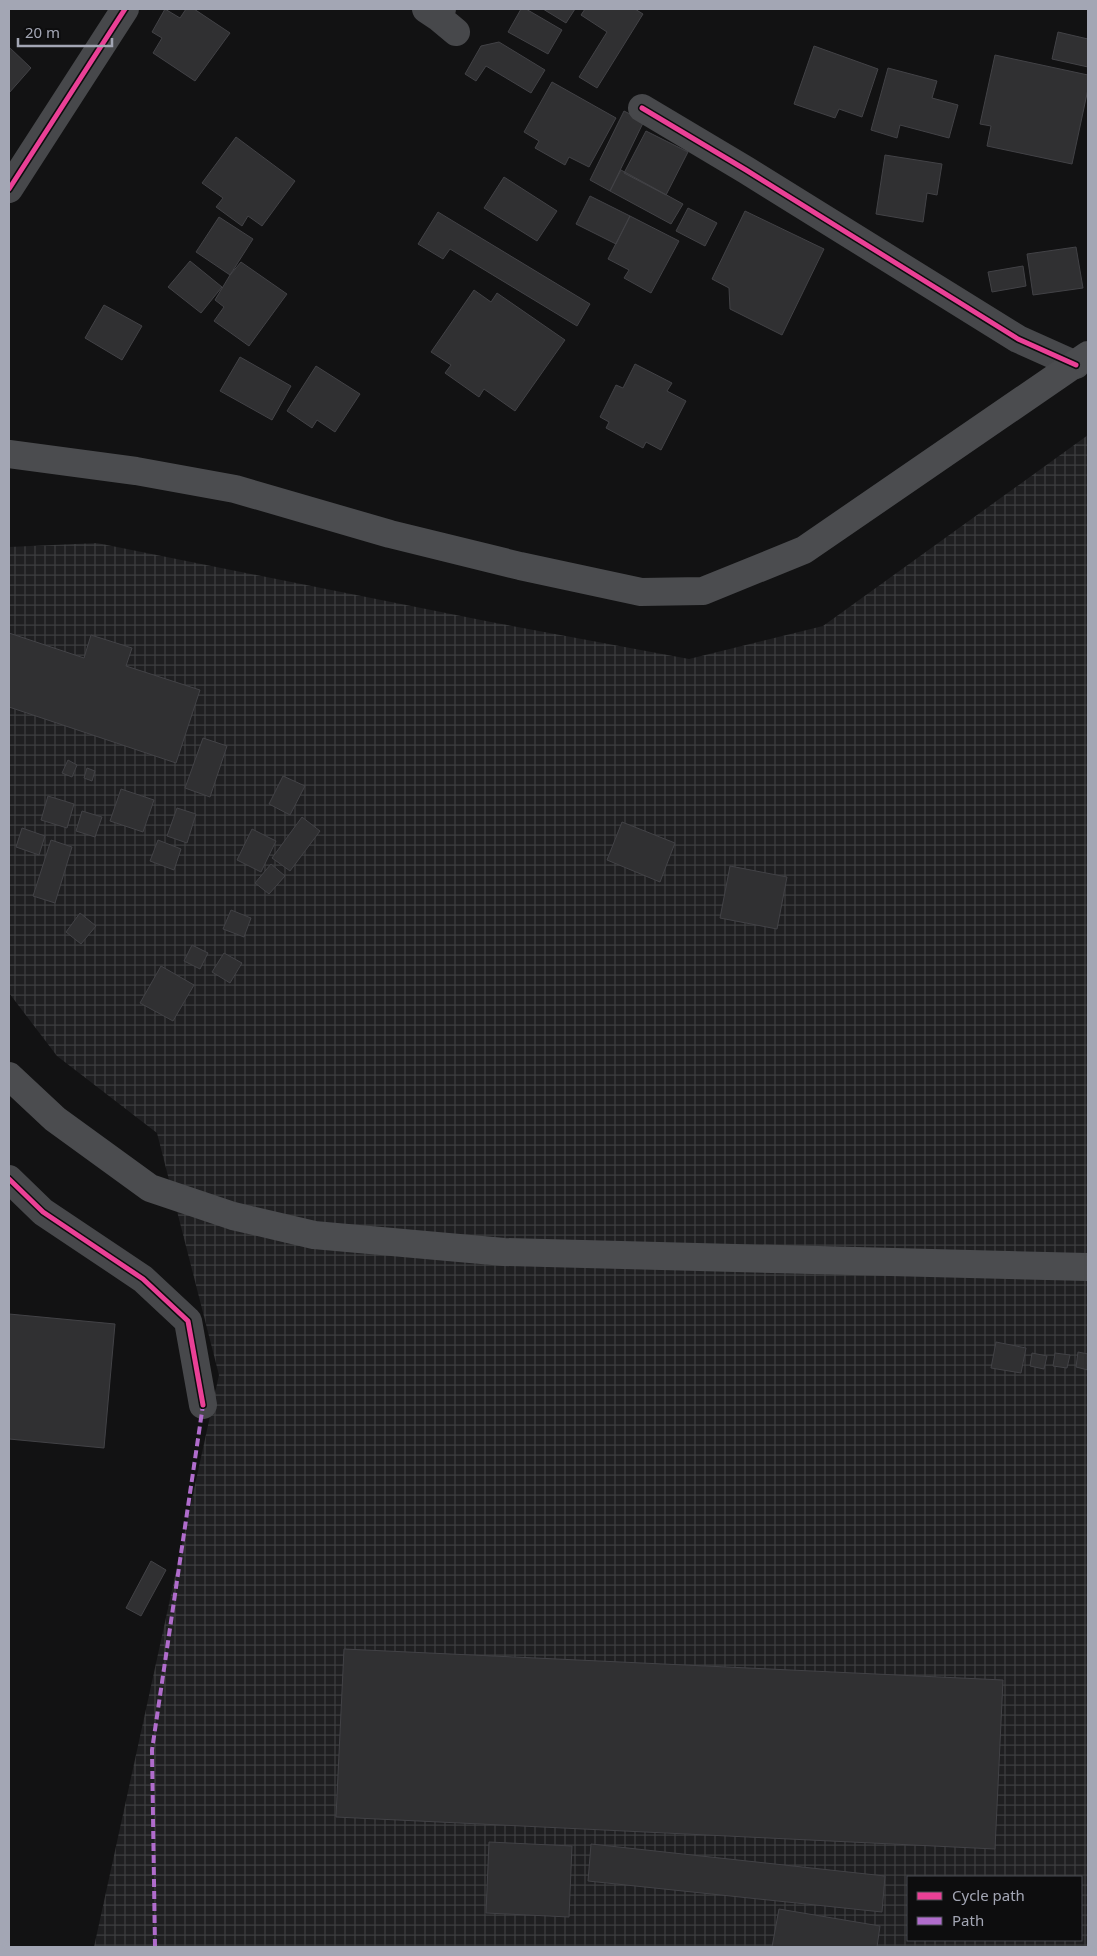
<svg xmlns="http://www.w3.org/2000/svg" width="1097" height="1956" font-family="'Noto Sans',sans-serif">
  <style>
    .industrial { fill: url(#industrial-grid); fill-rule: evenodd }
    .building { fill: #303032; stroke: #424246 }
    .lines { fill: none; stroke-linecap: round; stroke-linejoin: round }
    .minor { stroke: #47484b; stroke-width: 28 }
    .secondary { stroke: #4b4c4f; stroke-width: 28 }
    .quiet { stroke: #b06ccc; stroke-width: 4; stroke-dasharray: 8 4; stroke-linecap: butt }
    .cycleway-casing { stroke: #0d0d0e; stroke-width: 8 }
    .cycleway { stroke: #ea4096; stroke-width: 5 }
  </style>
  <defs>
    <pattern id="industrial-grid" width="8" height="8" patternUnits="userSpaceOnUse" patternTransform="scale(1.25)"><rect width="8" height="8" fill="#1f1f21"/><path d="M0 4h8M4 0v8" fill="none" stroke="#3c3d3f"/></pattern>
  </defs>
  <rect width="100%" height="100%" fill="#121213"/>
  <path class="industrial" d="M 1088,435 L 1088,1947 L 94,1947 L 219,1375 L 157,1133 L 57,1056 L 9,993 L 9,547 L 97,543 L 491,622 L 689,659 L 823,626 ZM 908,1877 L 1081,1877 L 1081,1940 L 908,1940 Z"/>
  <path class="building" d="M 165,9 L 180,18 L 186,9 L 194,9 L 230,33 L 195,81 L 153,53 L 162,38 L 152,32 Z
    M 521,9 L 526,9 L 562,30 L 548,54 L 508,32 Z
    M 543,9 L 575,9 L 566,23 Z
    M 585,9 L 635,9 L 643,14 L 597,88 L 579,77 L 607,32 L 581,15 Z
    M 1058,32 L 1088,39 L 1088,67 L 1052,59 Z
    M 499,42 L 545,70 L 531,93 L 486,66 L 476,81 L 465,74 L 481,46 Z
    M 814,46 L 878,69 L 862,117 L 839,109 L 835,118 L 794,104 Z
    M 9,47 L 31,68 L 9,93 Z
    M 995,55 L 1088,75 L 1088,89 L 1072,164 L 987,146 L 991,126 L 980,124 Z
    M 888,68 L 937,81 L 932,98 L 958,105 L 949,138 L 900,125 L 897,138 L 871,130 Z
    M 552,82 L 616,118 L 589,167 L 569,157 L 565,165 L 535,148 L 539,141 L 524,132 Z
    M 624,111 L 644,121 L 610,191 L 590,180 Z
    M 646,131 L 688,152 L 666,195 L 624,173 Z
    M 236,137 L 295,181 L 262,226 L 248,216 L 242,226 L 216,207 L 223,198 L 202,183 Z
    M 885,155 L 942,164 L 937,195 L 927,193 L 923,222 L 876,214 Z
    M 621,170 L 683,204 L 671,224 L 610,191 Z
    M 504,177 L 557,211 L 537,241 L 484,208 Z
    M 590,196 L 630,216 L 616,244 L 576,224 Z
    M 688,208 L 717,223 L 705,246 L 676,231 Z
    M 745,211 L 824,249 L 782,335 L 730,309 L 729,288 L 712,279 Z
    M 438,212 L 590,304 L 577,326 L 450,249 L 443,259 L 418,244 Z
    M 630,216 L 679,241 L 651,293 L 624,278 L 629,270 L 608,259 Z
    M 219,217 L 253,239 L 230,275 L 196,252 Z
    M 1076,247 L 1083,288 L 1033,295 L 1027,254 Z
    M 190,261 L 222,287 L 201,313 L 168,287 Z
    M 241,262 L 287,294 L 249,346 L 214,321 L 224,307 L 215,300 L 230,275 Z
    M 1023,266 L 1026,286 L 992,292 L 988,272 Z
    M 474,290 L 491,302 L 497,293 L 565,340 L 515,411 L 484,389 L 479,397 L 445,373 L 451,365 L 431,352 Z
    M 104,305 L 142,326 L 122,360 L 85,338 Z
    M 240,357 L 291,386 L 272,420 L 220,391 Z
    M 635,364 L 672,383 L 667,391 L 686,401 L 661,450 L 646,442 L 643,448 L 606,428 L 609,422 L 600,417 L 616,385 L 623,388 Z
    M 316,366 L 360,394 L 335,432 L 317,420 L 312,428 L 287,411 Z
    M 9,633 L 84,658 L 91,635 L 132,648 L 126,666 L 200,690 L 176,763 L 9,707 Z
    M 203,738 L 227,746 L 210,797 L 185,788 Z
    M 68,760 L 77,765 L 72,777 L 62,773 Z
    M 87,768 L 95,771 L 92,781 L 84,778 Z
    M 283,776 L 305,786 L 290,815 L 269,804 Z
    M 121,789 L 154,800 L 143,832 L 110,821 Z
    M 48,796 L 74,804 L 67,828 L 41,820 Z
    M 177,808 L 196,814 L 187,843 L 167,836 Z
    M 82,811 L 102,817 L 95,837 L 76,831 Z
    M 302,817 L 320,831 L 290,871 L 272,858 Z
    M 622,822 L 675,843 L 660,882 L 607,860 Z
    M 22,828 L 45,836 L 39,855 L 16,847 Z
    M 252,829 L 276,841 L 261,872 L 237,860 Z
    M 51,840 L 72,847 L 55,903 L 33,896 Z
    M 158,840 L 181,849 L 174,870 L 150,861 Z
    M 271,864 L 285,876 L 269,894 L 255,883 Z
    M 730,866 L 787,877 L 777,929 L 720,918 Z
    M 231,910 L 251,918 L 244,937 L 223,929 Z
    M 80,913 L 96,926 L 81,944 L 66,932 Z
    M 192,945 L 208,953 L 200,969 L 184,961 Z
    M 224,953 L 242,963 L 230,983 L 212,972 Z
    M 161,966 L 194,985 L 173,1021 L 140,1003 Z
    M 9,1314 L 115,1324 L 104,1448 L 9,1439 Z
    M 996,1342 L 1026,1348 L 1021,1373 L 991,1368 Z
    M 1078,1352 L 1088,1354 L 1088,1370 L 1076,1367 Z
    M 1032,1353 L 1047,1356 L 1044,1369 L 1030,1366 Z
    M 1055,1353 L 1070,1355 L 1067,1368 L 1053,1366 Z
    M 151,1561 L 166,1570 L 141,1616 L 126,1608 Z
    M 344,1649 L 1003,1680 L 995,1849 L 336,1817 Z
    M 489,1842 L 572,1846 L 569,1917 L 486,1913 Z
    M 591,1844 L 885,1876 L 882,1912 L 588,1881 Z
    M 779,1909 L 880,1926 L 877,1947 L 772,1947 Z"/>
  <g class="lines">
    <path class="minor" d="M 426,9 L 438,17 L 442,9
      M 438,17 L 456,32
      M 642,108 L 746,170 L 1018,339 L 1076,365
      M 9,189 L 125,9
      M 9,1179 L 43,1212 L 143,1279 L 188,1321 L 203,1405"/>
    <path class="secondary" d="M 9,454 L 136,471 L 235,489 L 390,534 L 520,566 L 641,592 L 703,591 L 804,550 L 1088,355
      M 9,1076 L 55,1119 L 150,1188 L 233,1216 L 314,1235 L 504,1252 L 1088,1267"/>
    <path class="quiet" d="M 155,1947 L 152,1750 L 203,1405"/>
    <defs>
      <path id="cycleway" d="M 642,108 L 746,170 L 1018,339 L 1076,365
        M 9,189 L 125,9
        M 9,1179 L 43,1212 L 143,1279 L 188,1321 L 203,1405"/>
    </defs>
    <use href="#cycleway" class="cycleway-casing"/>
    <use href="#cycleway" class="cycleway"/>
  </g>
  <rect width="1097" height="1956" fill="none" stroke="#a3a6b4" stroke-width="20"/>
  <rect x="907" y="1876" width="175" height="65" fill="#0d0d0e" stroke="#494a50"/>
  <rect x="917" y="1892" width="25" height="8" fill="#ea4096" stroke="#494a50"/>
  <text x="952" y="1901" font-size="15" fill="#a3a6b4">Cycle path</text>
  <rect x="917" y="1917" width="25" height="8" fill="#b06ccc" stroke="#494a50"/>
  <text x="952" y="1926" font-size="15" fill="#a3a6b4">Path</text>
  <path d="M18 38v8h94v-8" fill="none" stroke="#a3a6b4" stroke-width="2.5"/>
  <text x="25" y="38" font-size="15" fill="#a3a6b4" stroke="#0d0d0e" stroke-width="4" paint-order="stroke">20 m</text>
</svg>
